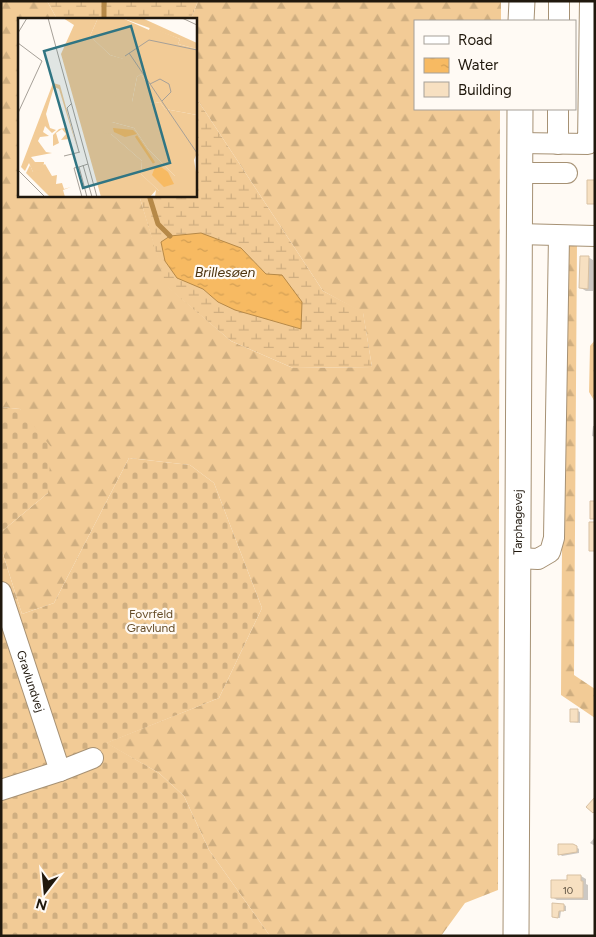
<svg xmlns="http://www.w3.org/2000/svg" width="596" height="937" font-family="Figtree,sans-serif">
  <style>
    .forest { fill: url(#forest-firs) }
    .wetland { fill: url(#wetland-marsh); fill-rule: evenodd }
    .cemetery { fill: url(#cemetery-stones) }
    .water { fill: url(#water-ripples); stroke: #b68948 }
    .shadow { fill: #0003 }
    .lines { fill: none; stroke-linecap: round; stroke-linejoin: round }
    .stream { stroke: #b68948; stroke-width: 5 }
    .building { fill: #f7e0c1; stroke: #d8c1a3 }
    .minor-casing { stroke: #a69174; stroke-width: 22 }
    .major-casing { stroke: #a69174; stroke-width: 27 }
    .minor { stroke: #fff; stroke-width: 20 }
    .major { stroke: #fff; stroke-width: 25 }
    .labels { text-anchor: middle; stroke-width: 4.5; stroke-linejoin: round; paint-order: stroke }
    .number-label { font-size: 10px; fill: #564a3a }
    .street-label { font-size: 12px; fill: #20180d; stroke: #fffaf4 }
    .park-label { font-size: 12px; fill: #654c27; stroke: #fffaf4 }
    .water-label { font-size: 14px; font-style: italic; fill: #4e3510; stroke: #fffaf4 }
    .inset-river { fill: none; stroke: #f7ba62; stroke-width: 2.5 }
    .inset-road { fill: none; stroke: #a6a098; stroke-width: 1 }
    .view { fill: #307583; fill-opacity: 0.15; stroke: #307583; stroke-width: 2.5 }
    .inset-edge { fill: none; stroke: #20180d; stroke-width: 2.5 }
  </style>
  <defs>
    <pattern id="forest-firs" width="22" height="20" patternUnits="userSpaceOnUse" patternTransform="scale(1.25)"><rect width="22" height="20" fill="#f2cb96"/><path d="M5 1l3.5 6h-7zM16 11l3.5 6h-7z" fill="#cfae80"/></pattern>
    <pattern id="wetland-marsh" width="20" height="14" patternUnits="userSpaceOnUse" patternTransform="scale(1.25)"><rect width="20" height="14" fill="#f2cb96"/><path d="M1 5h8M5 5V1M11 12h8M15 12V8" fill="none" stroke="#cfae80"/></pattern>
    <pattern id="cemetery-stones" width="16" height="16" patternUnits="userSpaceOnUse" patternTransform="scale(1.25)"><rect width="16" height="16" fill="#f2cb96"/><path d="M2 7V4a2 2 0 0 1 4 0v3zM10 15v-3a2 2 0 0 1 4 0v3z" fill="#cfae80"/></pattern>
    <pattern id="water-ripples" width="26" height="14" patternUnits="userSpaceOnUse" patternTransform="scale(1.25)"><rect width="26" height="14" fill="#f7ba62"/><path d="M2 4q2-2 4 0t4 0M15 11q2-2 4 0t4 0" fill="none" stroke="#d39f54"/></pattern>
  </defs>
  <rect width="100%" height="100%" fill="#fffaf4"/>
  <path class="forest" d="M 1,1 L 47,1 L 57,19 L 19,19 L 19,195 L 139,195 L 167,286 L 231,341 L 293,368 L 372,367 L 363,313 L 323,291 L 195,96 L 195,19 L 191,19 L 198,1 L 501,1 L 501,21 L 415,21 L 415,109 L 500,109 L 498,890 L 465,903 L 441,936 L 270,936 L 209,850 L 184,796 L 159,773 L 106,743 L 219,698 L 262,608 L 214,483 L 190,465 L 129,458 L 54,603 L 22,614 L 1,548 L 1,532 L 48,493 L 20,409 L 1,407 Z
    M 577,242 L 574,675 L 595,689 L 595,718 L 561,695 L 564,243 Z
    M 595,340 L 595,402 L 589,392 L 590,346 Z"/>
  <path class="wetland" d="M 47,1 L 198,1 L 191,19 L 57,19 Z
    M 195,96 L 323,291 L 363,312 L 372,367 L 293,368 L 231,341 L 166,286 L 139,195 L 195,195 ZM 241,248 L 266,274 L 300,329 L 218,302 L 203,289 Z"/>
  <path class="cemetery" d="M 1,407 L 20,409 L 51,447 L 48,493 L 1,532 Z
    M 129,458 L 190,465 L 214,483 L 262,608 L 219,698 L 107,743 L 159,773 L 184,796 L 209,850 L 270,936 L 1,936 L 1,548 L 22,614 L 54,603 Z"/>
  <path class="water" d="M 201,233 L 241,248 L 266,274 L 282,275 L 302,302 L 301,329 L 235,310 L 218,302 L 203,289 L 177,278 L 165,261 L 161,242 L 170,236 Z"/>
  <path class="shadow" d="M 588,257 L 593,260 L 593,291 L 586,291 L 581,288 Z
    M 593,426 L 595,426 L 595,437 L 592,436 Z
    M 578,711 L 580,712 L 580,723 L 573,722 L 571,721 Z
    M 595,837 L 595,846 L 590,843 Z
    M 573,845 L 579,849 L 579,853 L 562,856 L 560,854 Z
    M 568,876 L 581,876 L 586,879 L 586,884 L 588,885 L 588,900 L 557,900 L 552,897 L 568,881 Z
    M 564,905 L 566,906 L 566,911 L 561,911 L 560,918 L 553,917 Z"/>
  <g class="lines">
    <path class="stream" d="M 104,19 L 104,1
      M 149,195 L 158,224 L 170,236"/>
  </g>
  <path class="building" d="M 587,180 L 595,180 L 595,204 L 587,204 Z
    M 580,256 L 589,256 L 588,289 L 579,288 Z
    M 590,501 L 595,501 L 595,519 L 590,519 Z
    M 589,522 L 595,522 L 595,551 L 589,551 Z
    M 570,709 L 578,709 L 578,722 L 570,722 Z
    M 595,797 L 595,811 L 593,813 L 586,807 Z
    M 558,844 L 573,844 L 577,846 L 577,852 L 558,855 Z
    M 567,875 L 581,875 L 581,881 L 583,881 L 583,898 L 551,898 L 551,880 L 567,880 Z
    M 552,903 L 564,904 L 564,911 L 559,911 L 558,918 L 552,917 Z"/>
  <g class="lines">
    <defs>
      <g id="minor">
        <path d="M 559,21 L 559,1"/>
        <path d="M 519,143 L 588,144 L 590,1"/>
        <path d="M 558,144 L 558,109"/>
        <path d="M 519,173 L 567,173"/>
        <path d="M 518,234 L 595,236"/>
        <path d="M 517,558 L 538,559 L 550,552 L 554,538 L 559,236"/>
        <path id="s1" d="M 1,592 L 60,771"/>
        <path d="M 1,790 L 60,771 L 93,758"/>
      </g>
      <g id="major">
        <path d="M 521,21 L 522,1"/>
        <path id="s2" d="M 516,936 L 520,109"/>
      </g>
    </defs>
    <use href="#minor" class="minor-casing"/>
    <use href="#major" class="major-casing"/>
    <use href="#minor" class="minor"/>
    <use href="#major" class="major"/>
  </g>
  <g class="labels">
    <g class="number-label">
      <text x="568" y="894">10</text>
    </g>
    <g class="street-label">
      <text dy="4" stroke="none"><textPath href="#s2" startOffset="414">Tarphagevej</textPath></text>
      <text dy="4" stroke="none"><textPath href="#s1" startOffset="94">Gravlundvej</textPath></text>
    </g>
    <g class="park-label">
      <text x="151" y="618">Fovrfeld<tspan x="151" dy="14">Gravlund</tspan></text>
    </g>
    <g class="water-label">
      <text x="225" y="277">Brillesøen</text>
    </g>
  </g>
  <g transform="translate(18 18)">
    <rect width="179" height="179" fill="#fffaf4"/>
    <path d="M 27,146 L 34,158 L 39,157 L 38,166 L 44,165 L 46,171 L 53,169 L 45,172 L 47,179 L 32,179 L 8,155 L 12,147 L 15,154 Z" fill="#f2cb96"/>
    <path d="M 45,0 L 80,0 L 72,18 L 92,37 L 106,41 L 114,84 L 119,59 L 123,56 L 130,67 L 132,86 L 142,84 L 147,91 L 179,97 L 179,135 L 176,142 L 179,160 L 160,179 L 137,179 L 138,172 L 132,179 L 83,179 L 43,36 L 56,7 ZM 94,104 L 116,110 L 130,131 L 157,158 L 141,173 L 123,156 L 124,143 L 93,116 ZM 104,0 L 124,0 L 179,25 L 179,31 L 160,26 L 162,21 ZM 35,65 L 42,67 L 60,133 L 41,71 L 36,69 L 28,96 L 32,110 L 38,112 L 34,115 L 27,108 L 25,114 L 31,118 L 22,119 L 20,123 L 28,134 L 34,135 L 13,139 L 17,144 L 26,144 L 25,153 L 15,154 L 11,145 L 7,153 L 3,149 ZM 47,110 L 51,121 L 43,122 L 48,116 L 44,111 L 38,115 L 41,125 L 35,128 L 35,117 L 41,111 Z" fill="#f2cb96" fill-rule="evenodd"/>
    <path d="M 94,104 L 116,110 L 130,131 L 157,158 L 161,166 L 152,175 L 141,173 L 123,156 L 124,143 L 93,116 L 86,115 L 83,107 ZM 179,160 L 179,179 L 160,179 L 168,168 Z" fill="#f2cb96"/>
    <path d="M 80,0 L 104,0 L 131,12 L 132,9 L 162,21 L 160,26 L 179,31 L 179,97 L 147,91 L 142,84 L 132,86 L 126,82 L 125,75 L 130,67 L 123,56 L 119,59 L 114,84 L 101,83 L 89,67 L 91,52 L 105,41 L 92,37 L 72,18 Z" fill="#f2cb96"/>
    <path d="M 95,110 L 115,112 L 119,116 L 107,119 L 96,114 ZM 137,149 L 143,149 L 150,154 L 156,166 L 146,169 L 134,157 Z" fill="#f7ba62"/>
    <path class="inset-river" d="M 118,118 L 136,145"/>
    <path class="inset-road" d="M 30,0 L 79,179M 164,0 L 179,7M 0,15 L 9,0M 0,25 L 24,43 L 0,95M 111,35 L 179,135M 107,38 L 131,22 L 179,32M 132,66 L 142,61 L 151,66 L 153,74 L 144,83M 54,85 L 49,90 L 61,134M 46,138 L 62,134M 65,147 L 74,179M 61,149 L 56,150 L 64,179M 0,152 L 27,179M 69,179 L 61,149 L 70,146"/>
    <path class="view" d="M 113,8 L 152,145 L 65,170 L 26,33 Z"/>
    <rect width="179" height="179" class="inset-edge"/>
  </g>
  <rect width="596" height="937" fill="none" stroke="#20180d" stroke-width="5"/>
  <rect x="414" y="20" width="162" height="90" fill="#fffaf4" stroke="#a6a098"/>
  <rect x="424" y="36" width="25" height="8" fill="#ffffff" stroke="#a6a098"/>
  <text x="458" y="45" font-size="15" fill="#20180d">Road</text>
  <rect x="424" y="58" width="25" height="15" fill="url(#water-ripples)" stroke="#a6a098"/>
  <text x="458" y="70" font-size="15" fill="#20180d">Water</text>
  <rect x="424" y="82" width="25" height="15" fill="#f7e0c1" stroke="#a6a098"/>
  <text x="458" y="95" font-size="15" fill="#20180d">Building</text>
  <g transform="translate(45 892) rotate(196)" stroke="#fffaf4" stroke-width="4" paint-order="stroke">
  <path d="M0-4L9 19L0 12L-9 19Z" fill="#20180d"/>
  <text y="-8" font-size="14" font-weight="bold" text-anchor="middle" fill="#20180d">N</text>
  </g>
</svg>
